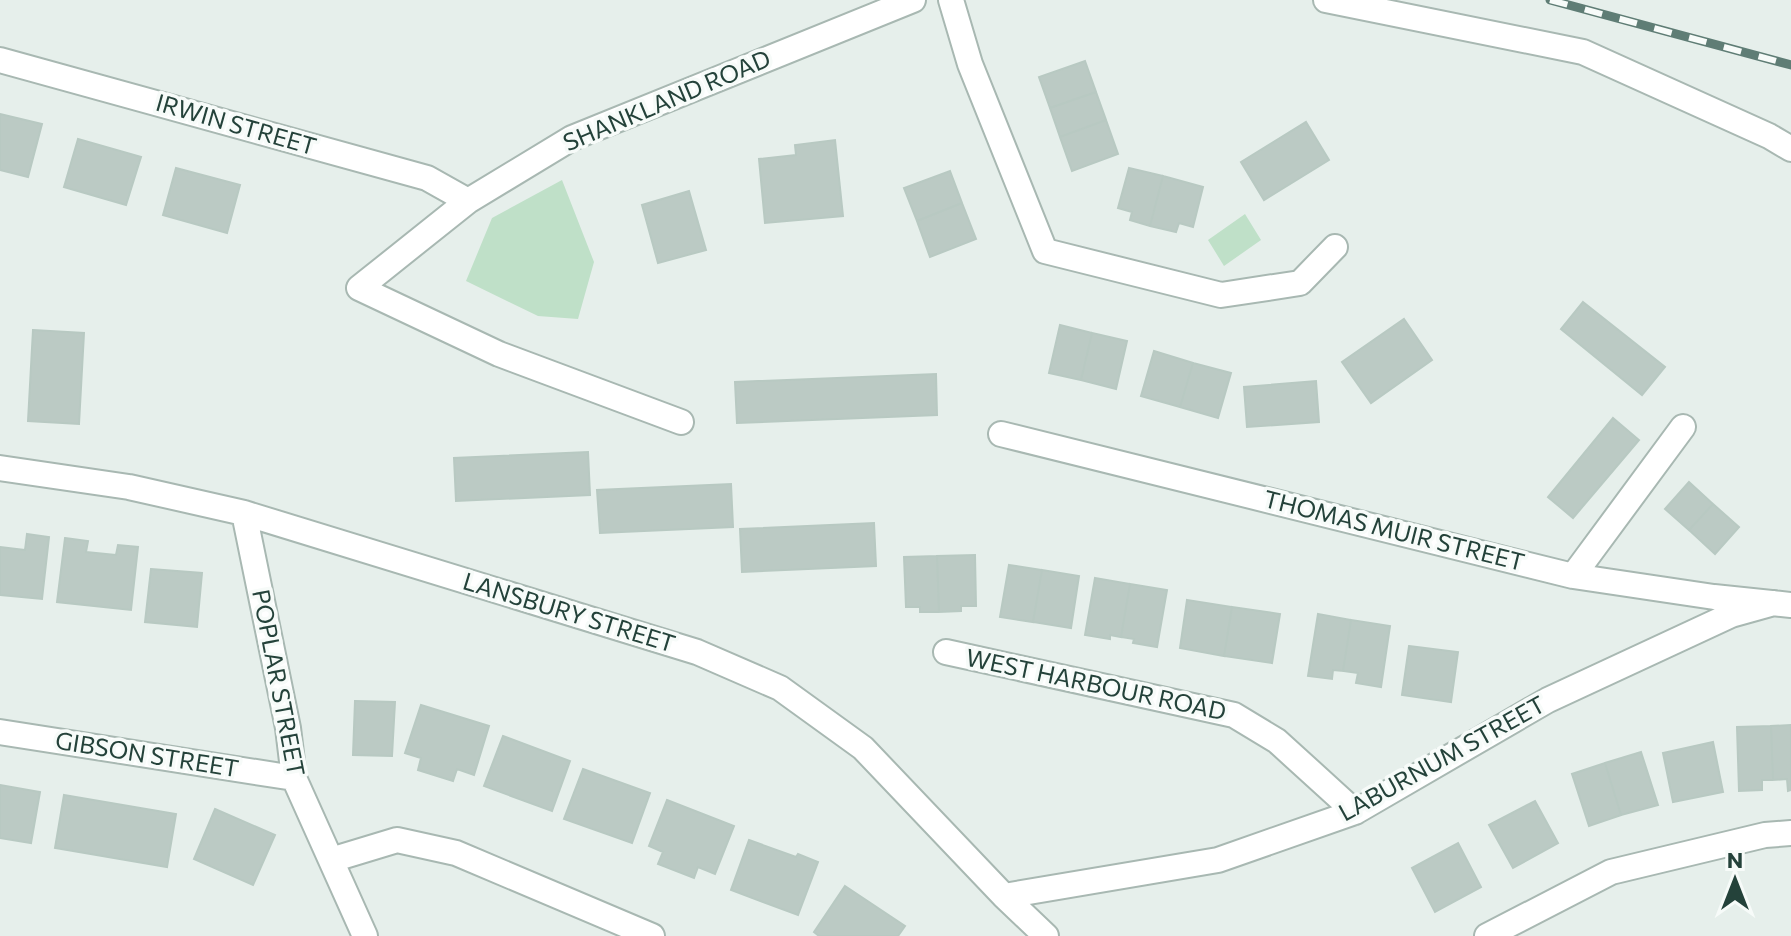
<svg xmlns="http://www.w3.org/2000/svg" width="1791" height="936" font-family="Commissioner,sans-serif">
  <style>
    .green { fill: #bfe0c8 }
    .building { fill: #bbcac4; stroke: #b8c9c2; stroke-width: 2 }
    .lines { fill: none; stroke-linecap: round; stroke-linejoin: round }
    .minor-casing { stroke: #a8b8b2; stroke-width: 28 }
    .minor { stroke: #fff; stroke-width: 24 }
    .rail-casing { stroke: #5f7d75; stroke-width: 9 }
    .rail { stroke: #f7fbf9; stroke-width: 6; stroke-dasharray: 18; stroke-linecap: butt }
    .labels { text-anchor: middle; stroke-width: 7; stroke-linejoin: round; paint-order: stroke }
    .street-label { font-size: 24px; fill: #24423a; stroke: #f7fbf9 }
  </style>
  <rect width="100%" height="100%" fill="#e6efeb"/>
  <path class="green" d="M 562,180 L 594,262 L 578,319 L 538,316 L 466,281 L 492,218 Z
    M 1245,214 L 1261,240 L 1224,266 L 1208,240 Z"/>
  <path class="building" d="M 1085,61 L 1096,92 L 1050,108 L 1039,77 Z
    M 1096,92 L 1106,120 L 1060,137 L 1050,108 Z
    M 0,114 L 42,124 L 28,177 L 0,170 Z
    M 1106,120 L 1118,154 L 1072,171 L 1060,137 Z
    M 1306,122 L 1329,160 L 1264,200 L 1241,162 Z
    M 78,139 L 141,157 L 126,205 L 64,187 Z
    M 835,140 L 843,216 L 765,223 L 759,159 L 796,155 L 795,145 Z
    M 176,168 L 240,185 L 227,233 L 163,215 Z
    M 1129,168 L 1163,176 L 1150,226 L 1130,220 L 1132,212 L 1118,208 Z
    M 950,171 L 962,203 L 917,221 L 904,188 Z
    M 1163,176 L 1203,187 L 1193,227 L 1179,223 L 1176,232 L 1150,226 Z
    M 689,191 L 706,250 L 658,263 L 642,205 Z
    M 962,203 L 976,239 L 930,257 L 917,221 Z
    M 1583,302 L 1665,367 L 1642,395 L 1561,329 Z
    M 1404,319 L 1432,360 L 1371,403 L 1342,362 Z
    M 1060,325 L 1092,333 L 1081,380 L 1049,373 Z
    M 33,330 L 84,333 L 79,424 L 28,421 Z
    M 1092,333 L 1127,341 L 1116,389 L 1081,380 Z
    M 1154,351 L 1193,363 L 1180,407 L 1141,396 Z
    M 1193,363 L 1231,373 L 1218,418 L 1180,407 Z
    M 936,374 L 937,415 L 737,423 L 735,382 Z
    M 1316,381 L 1319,422 L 1247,427 L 1244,387 Z
    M 1613,418 L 1639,440 L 1573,518 L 1548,497 Z
    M 588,452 L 590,495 L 456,501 L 454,458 Z
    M 1689,482 L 1713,504 L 1689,530 L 1665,509 Z
    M 731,484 L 733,527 L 600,533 L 597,490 Z
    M 1713,504 L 1739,527 L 1715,554 L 1689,530 Z
    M 874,523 L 876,566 L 742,572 L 740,529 Z
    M 27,534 L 49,537 L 42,599 L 0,595 L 0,547 L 25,550 Z
    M 65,538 L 88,541 L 86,552 L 116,555 L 118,545 L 138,547 L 131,610 L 57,602 Z
    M 975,555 L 976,606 L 961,606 L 961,611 L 939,612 L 937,556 Z
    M 937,556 L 939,612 L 920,612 L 920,607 L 906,607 L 904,557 Z
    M 1009,565 L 1042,570 L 1033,622 L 1000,617 Z
    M 151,569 L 202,573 L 197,627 L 145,622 Z
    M 1042,570 L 1079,576 L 1071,628 L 1033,622 Z
    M 1095,578 L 1130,584 L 1121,637 L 1110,635 L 1110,639 L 1085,635 Z
    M 1130,584 L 1167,590 L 1157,647 L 1133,643 L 1134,639 L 1121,637 Z
    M 1187,600 L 1232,607 L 1224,656 L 1180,648 Z
    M 1232,607 L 1280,614 L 1272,663 L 1224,656 Z
    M 1318,614 L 1351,620 L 1343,671 L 1333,670 L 1332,679 L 1308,676 Z
    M 1351,620 L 1390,626 L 1381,687 L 1356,683 L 1358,673 L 1343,671 Z
    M 1409,646 L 1458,652 L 1451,702 L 1402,695 Z
    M 355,701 L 395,702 L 392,756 L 353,755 Z
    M 421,705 L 489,726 L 474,775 L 457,769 L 453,781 L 418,770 L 421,758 L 405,753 Z
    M 1791,725 L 1791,790 L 1788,791 L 1787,779 L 1773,780 L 1771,726 Z
    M 1771,726 L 1773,780 L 1762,780 L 1762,790 L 1739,791 L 1737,727 Z
    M 503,736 L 570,761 L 552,811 L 484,786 Z
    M 1713,742 L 1723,792 L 1673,802 L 1663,753 Z
    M 1641,752 L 1658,805 L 1621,815 L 1605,763 Z
    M 1605,763 L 1621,815 L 1589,826 L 1572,774 Z
    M 583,769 L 650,793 L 632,843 L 564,819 Z
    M 0,785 L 40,792 L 31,843 L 0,838 Z
    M 64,795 L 176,814 L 167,867 L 55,848 Z
    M 667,800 L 734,826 L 715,874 L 698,867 L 694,878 L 658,864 L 663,852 L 649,846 Z
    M 1535,801 L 1558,843 L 1513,868 L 1489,825 Z
    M 215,809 L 275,835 L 253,885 L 194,859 Z
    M 749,840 L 796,857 L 798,854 L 818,862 L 798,915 L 731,890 Z
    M 1458,843 L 1481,887 L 1435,912 L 1412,868 Z
    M 845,886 L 905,926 L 898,936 L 819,936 L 814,932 Z"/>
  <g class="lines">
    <defs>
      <path id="minor" d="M 951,0 L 970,64 L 1045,251 L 1221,295 L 1300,283 L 1335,247
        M 1326,0 L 1583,52 L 1769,136 L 1791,149
        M 0,60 L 427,178 L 468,201
        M 681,422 L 499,354 L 359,288 L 468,201 L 572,138 L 913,0
        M 1001,434 L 1573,576 L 1714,597 L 1791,605
        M 0,468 L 129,487 L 244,513 L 697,652 L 780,688 L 863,748 L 1004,896 L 1046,936
        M 244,513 L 288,728 L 294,778 L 365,936
        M 1573,576 L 1683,427
        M 946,652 L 1234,715 L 1277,741 L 1355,812
        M 0,732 L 294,778
        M 331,860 L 397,840 L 456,853 L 652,936
        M 1004,896 L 1218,860 L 1355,812 L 1548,700 L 1731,615 L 1774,603
        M 1487,936 L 1611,872 L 1765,835 L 1791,833"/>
    </defs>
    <use href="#minor" class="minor-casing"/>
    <use href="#minor" class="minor"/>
    <defs>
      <path id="rail" d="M 1550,0 L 1791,65"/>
    </defs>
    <use href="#rail" class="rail-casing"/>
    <use href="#rail" class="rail"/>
  </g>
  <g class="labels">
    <g class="street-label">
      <text transform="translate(667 101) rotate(-23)" y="8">SHANKLAND ROAD</text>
      <text transform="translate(236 125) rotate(16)" y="8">IRWIN STREET</text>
      <text transform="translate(1394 531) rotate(14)" y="8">THOMAS MUIR STREET</text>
      <text transform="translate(569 613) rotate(17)" y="8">LANSBURY STREET</text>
      <text transform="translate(278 683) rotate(79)" y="8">POPLAR STREET</text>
      <text transform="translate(1096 685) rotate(12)" y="8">WEST HARBOUR ROAD</text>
      <text transform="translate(147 755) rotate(9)" y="8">GIBSON STREET</text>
      <text transform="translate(1442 759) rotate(-29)" y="8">LABURNUM STREET</text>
    </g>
  </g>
  <g transform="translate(1735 880)" stroke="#f7fbf9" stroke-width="6" paint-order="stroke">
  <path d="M0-6L14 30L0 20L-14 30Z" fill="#24423a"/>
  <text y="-12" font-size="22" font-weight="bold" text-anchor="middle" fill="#24423a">N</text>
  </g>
</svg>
